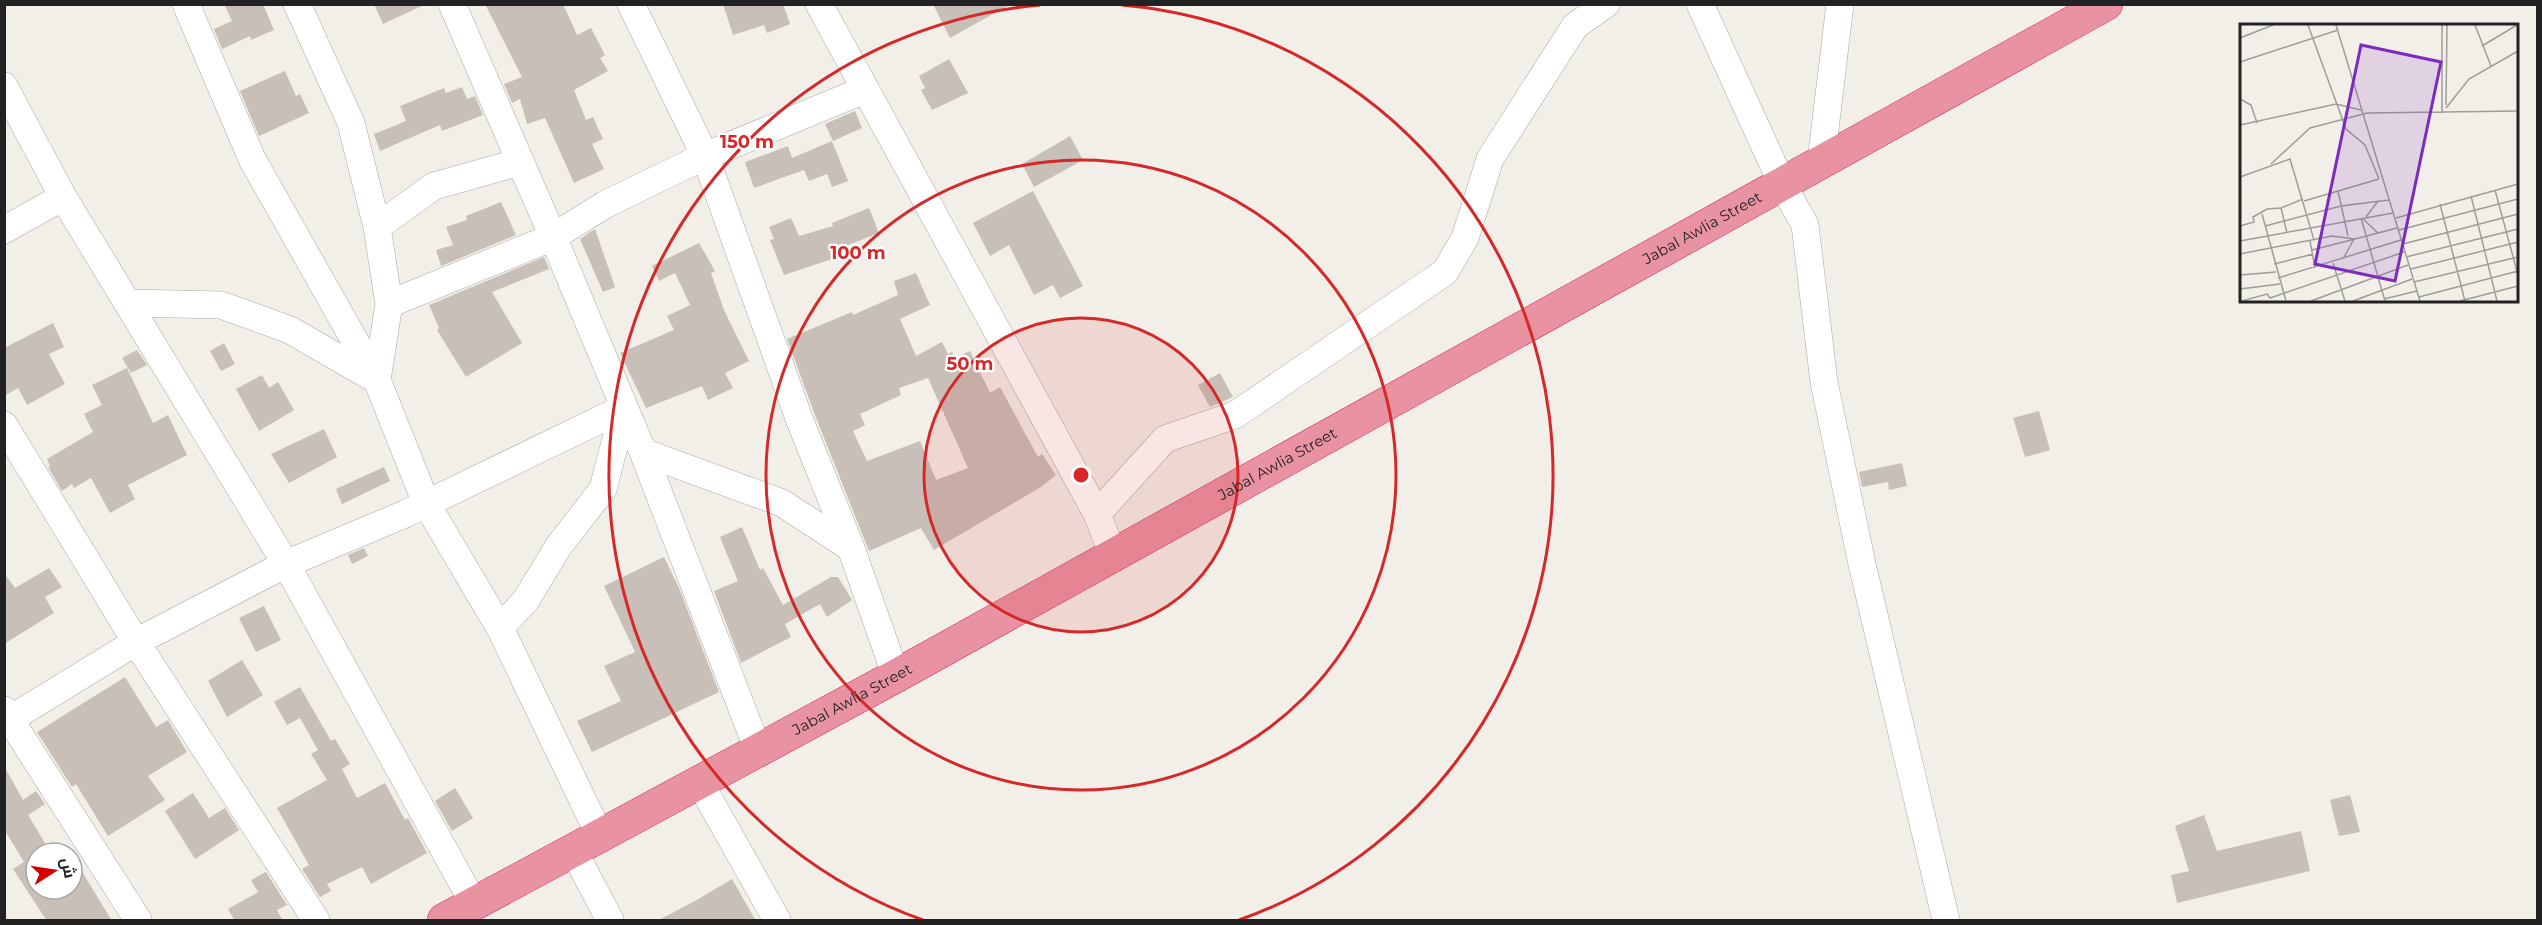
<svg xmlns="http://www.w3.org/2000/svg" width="2542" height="925" font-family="Montserrat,Cairo,sans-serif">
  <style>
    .building { fill: #c7bfb8; fill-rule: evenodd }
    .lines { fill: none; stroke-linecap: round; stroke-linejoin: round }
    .minor-casing { stroke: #a9a9a9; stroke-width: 28 }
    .highway-casing { stroke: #dc2a67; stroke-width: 34 }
    .minor { stroke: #fff; stroke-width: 27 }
    .highway { stroke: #e892a2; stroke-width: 33 }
    .ring { fill: none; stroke: #d62828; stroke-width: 3 }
    .labels { text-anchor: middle; stroke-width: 4.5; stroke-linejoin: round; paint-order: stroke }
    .street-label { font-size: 15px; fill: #222; stroke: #fff }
    .inset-road { fill: none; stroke: #9f9d99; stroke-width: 1.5 }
    .view { fill: #7b2cbf; fill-opacity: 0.15; stroke: #7b2cbf; stroke-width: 3 }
    .inset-edge { fill: none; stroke: #222; stroke-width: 3 }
    .centre { fill: #d62828; stroke: #fff; stroke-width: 3 }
    .ring-label { font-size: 18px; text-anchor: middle; font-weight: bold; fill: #d62828; stroke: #fff; stroke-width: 4.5; stroke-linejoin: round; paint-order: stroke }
  </style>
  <rect width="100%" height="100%" fill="#f2efe9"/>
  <path class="building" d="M 224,4 L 263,4 L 274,30 L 251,40 L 250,36 L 222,49 L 214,29 L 232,21 Z
    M 374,4 L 426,4 L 383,24 Z
    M 485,4 L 563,4 L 577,35 L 591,28 L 605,55 L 600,58 L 608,71 L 574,90 L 586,120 L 593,117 L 603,139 L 592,144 L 604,169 L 574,183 L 545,118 L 527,124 L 520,99 L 512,103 L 504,84 L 522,77 Z
    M 723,4 L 783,4 L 790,24 L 767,33 L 764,25 L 733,35 Z
    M 933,4 L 1011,4 L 950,38 Z
    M 949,59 L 968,93 L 932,110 L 921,90 L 925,88 L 919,76 Z
    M 285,71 L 296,96 L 300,94 L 309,113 L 259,136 L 240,91 Z
    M 462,87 L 467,99 L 475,96 L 483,115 L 442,131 L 440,125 L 380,151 L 374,134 L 406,121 L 400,106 L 444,88 L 446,93 Z
    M 855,111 L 862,128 L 833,141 L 825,124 Z
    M 1070,136 L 1083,160 L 1034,187 L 1022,164 Z
    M 832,141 L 848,181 L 832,187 L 827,174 L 809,181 L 804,170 L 754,188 L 745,162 L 788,146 L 792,158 Z
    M 1033,191 L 1083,286 L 1060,298 L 1053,285 L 1034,295 L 1009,245 L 990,256 L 973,223 Z
    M 501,202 L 516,235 L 441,266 L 436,250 L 453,245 L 446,227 L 467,220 L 466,216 Z
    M 869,208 L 879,233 L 830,252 L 832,259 L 784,275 L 770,240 L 774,239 L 769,227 L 791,218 L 799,236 L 833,226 L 832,223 Z
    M 595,229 L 615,287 L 603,292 L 580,239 Z
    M 699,243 L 715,271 L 711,273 L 724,310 L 749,361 L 725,373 L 733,388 L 708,400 L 702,386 L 646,408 L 620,353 L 674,330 L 667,316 L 690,305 L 675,273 L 659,281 L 652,266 Z
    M 544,257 L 549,269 L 492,292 L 522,343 L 466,377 L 437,330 L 439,328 L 429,305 Z
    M 916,273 L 930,305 L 900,319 L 916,356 L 942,342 L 948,354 L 952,352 L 955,358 L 970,351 L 990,393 L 1000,387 L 1038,457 L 1042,454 L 1056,475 L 1041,487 L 934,550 L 921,528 L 869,551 L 815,415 L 787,339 L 852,312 L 853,315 L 898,295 L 894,281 ZM 928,378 L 968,468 L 936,480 L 920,441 L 867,461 L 853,431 L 865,425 L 860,414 L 901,395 L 899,388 Z
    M 53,323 L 64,347 L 49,354 L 65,384 L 27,405 L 18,388 L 4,396 L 4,348 Z
    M 224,343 L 235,364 L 221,371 L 210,351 Z
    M 137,350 L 147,365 L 131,373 L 122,358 Z
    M 127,368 L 153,423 L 168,415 L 187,455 L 128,485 L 135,499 L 110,513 L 91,478 L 74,488 L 72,484 L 62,491 L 48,467 L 50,466 L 47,459 L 93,432 L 84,414 L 102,405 L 92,385 Z
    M 1220,373 L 1233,397 L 1210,407 L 1198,385 Z
    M 262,375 L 269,388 L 278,382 L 294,410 L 259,431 L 236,389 Z
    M 2039,411 L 2050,450 L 2025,457 L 2013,418 Z
    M 324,429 L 337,457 L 289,483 L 271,454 Z
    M 1902,463 L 1907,486 L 1889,490 L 1888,482 L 1862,487 L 1859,472 Z
    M 384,467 L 390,481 L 342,504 L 336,489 Z
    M 742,527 L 760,570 L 763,568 L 783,605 L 831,577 L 838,577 L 852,600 L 827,617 L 820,604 L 785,624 L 791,637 L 741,663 L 714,591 L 738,581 L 720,537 Z
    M 364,548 L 368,556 L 352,564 L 348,555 Z
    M 664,557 L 679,588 L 719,692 L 592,752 L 577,721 L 621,701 L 604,666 L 635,652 L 604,586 Z
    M 49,568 L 62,587 L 45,597 L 54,613 L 4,644 L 4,573 L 15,588 Z
    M 264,606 L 281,640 L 256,652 L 239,618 Z
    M 242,660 L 263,695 L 227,717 L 208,681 Z
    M 125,677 L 156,727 L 168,720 L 187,752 L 148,776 L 165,800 L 108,836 L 76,784 L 72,787 L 37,732 Z
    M 300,687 L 331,741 L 335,739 L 350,764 L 342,769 L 357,798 L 385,783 L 405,820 L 408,818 L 427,853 L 371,884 L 362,867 L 327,884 L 331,891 L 320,897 L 302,869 L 309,865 L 277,808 L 327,780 L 311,754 L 318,750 L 300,718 L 287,725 L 274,702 Z
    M 4,766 L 23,800 L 36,791 L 45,804 L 28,815 L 51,853 L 36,853 L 36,889 L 72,889 L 72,855 L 112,921 L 47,921 L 13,869 L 24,862 L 4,829 Z
    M 455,788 L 473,818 L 452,831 L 435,801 Z
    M 193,793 L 209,818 L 225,808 L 239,830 L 195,859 L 165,811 Z
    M 2350,795 L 2360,832 L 2339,836 L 2330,800 Z
    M 2204,815 L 2217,851 L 2301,831 L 2310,871 L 2177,903 L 2171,875 L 2189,871 L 2175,826 Z
    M 266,872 L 287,905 L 277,910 L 283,921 L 235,921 L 228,909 L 258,892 L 251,880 Z
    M 732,879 L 756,921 L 657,921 L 695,901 Z"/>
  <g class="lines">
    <defs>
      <path id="minor" d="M 186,4 L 252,159 L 377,380
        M 297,4 L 351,123 L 377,227 L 389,304 L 377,380 L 426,503 L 500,628 L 600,836
        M 452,4 L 553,237 L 643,452 L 758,750
        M 631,4 L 705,156 L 800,421 L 851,548 L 896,676
        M 819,4 L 1097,514 L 1113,555
        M 1700,4 L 1782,184 L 1805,225 L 1824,382 L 1862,564 L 1946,920
        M 4,86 L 63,197 L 286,564 L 474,904
        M 1821,162 L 1840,4
        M 377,227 L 434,186 L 520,162
        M 4,230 L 63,197
        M 127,303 L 221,305 L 290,330 L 375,379
        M 389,304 L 553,237 L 606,204 L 705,156 L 864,90
        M 4,425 L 136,642 L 316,920
        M 643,452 L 782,503 L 851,548
        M 1097,514 L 1165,439 L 1235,415 L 1445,272 L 1465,238 L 1490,159 L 1575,26 L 1606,4
        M 500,628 L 526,600 L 558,547 L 603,489 L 624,408
        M 4,710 L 138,920
        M 4,723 L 136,642 L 286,564 L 405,514 L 624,408
        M 700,783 L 777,920
        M 573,850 L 610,920"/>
      <g id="highway">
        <path id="s1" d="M 444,920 L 896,676 L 2106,4"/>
      </g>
    </defs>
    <use href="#minor" class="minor-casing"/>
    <use href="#highway" class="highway-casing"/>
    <use href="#minor" class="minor"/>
    <use href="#highway" class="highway"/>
  </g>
  <circle cx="1081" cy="475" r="157" fill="#d62828" fill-opacity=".12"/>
  <g class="ring">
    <circle cx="1081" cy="475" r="157"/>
    <circle cx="1081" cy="475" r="315"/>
    <path d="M923 920A472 472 0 0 1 1040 5M1122 5A472 472 0 0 1 1239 920"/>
  </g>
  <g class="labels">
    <g class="street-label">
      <text dy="5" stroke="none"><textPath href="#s1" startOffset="1436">Jabal Awlia Street</textPath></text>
      <text dy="5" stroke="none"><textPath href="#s1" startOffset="950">Jabal Awlia Street</textPath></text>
      <text dy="5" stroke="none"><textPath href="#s1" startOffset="464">Jabal Awlia Street</textPath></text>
    </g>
  </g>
  <g transform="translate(2240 24)">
    <rect width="278" height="278" fill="#f2efe9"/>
    <path class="inset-road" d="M 68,1 L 106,105 L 125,121 L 139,155M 96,1 L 180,277M 202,1 L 202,89M 235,1 L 251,42M 0,14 L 33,1M 242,22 L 277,1M 0,38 L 98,6M 0,75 L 11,81 L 17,99M 206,81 L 207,1M 206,84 L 229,55 L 278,27M 0,101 L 96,80 L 121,86M 31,140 L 70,104 L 127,89 L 278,87M 0,153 L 50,135 L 74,216M 255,166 L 278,251M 98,167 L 108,212M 231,172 L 257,277M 64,177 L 139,155M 200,180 L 225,277M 22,190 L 46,277M 126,193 L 138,177M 121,194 L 145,277M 122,194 L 138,209M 156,194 L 278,160M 0,202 L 14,198 L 13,193 L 27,185 L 41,184M 25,202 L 101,182 L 149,176M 159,206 L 278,175M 47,209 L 41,184 L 63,175M 0,217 L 153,189M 70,217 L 75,244M 163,220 L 278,190M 72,226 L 115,215M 0,230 L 92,212 L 115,215 L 157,204M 166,233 L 278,205M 103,235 L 114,215M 93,239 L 105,277M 34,240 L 73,230M 171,245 L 278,218M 0,251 L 36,248M 38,254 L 161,216M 174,258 L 278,233M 0,265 L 40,260M 179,273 L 278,247M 144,275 L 177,267M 2,277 L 27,270 L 30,274 L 164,228M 71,277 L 168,241M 113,277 L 172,255M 220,277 L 278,262"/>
    <path class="view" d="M 121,21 L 201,38 L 155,257 L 75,240 Z"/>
    <rect width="278" height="278" class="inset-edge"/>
  </g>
  <circle cx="1081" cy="475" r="9" class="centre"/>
  <g class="ring-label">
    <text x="747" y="148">150 m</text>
    <text x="858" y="259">100 m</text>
    <text x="970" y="370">50 m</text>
  </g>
  <rect width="2542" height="925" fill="none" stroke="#222222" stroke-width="12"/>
  <g transform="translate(54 871) rotate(78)"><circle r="28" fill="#ffffff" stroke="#a7a7a7" stroke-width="1.5"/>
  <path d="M0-4.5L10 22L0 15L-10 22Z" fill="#d40000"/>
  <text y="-9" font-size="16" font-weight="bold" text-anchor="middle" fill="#222222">ش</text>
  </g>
</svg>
